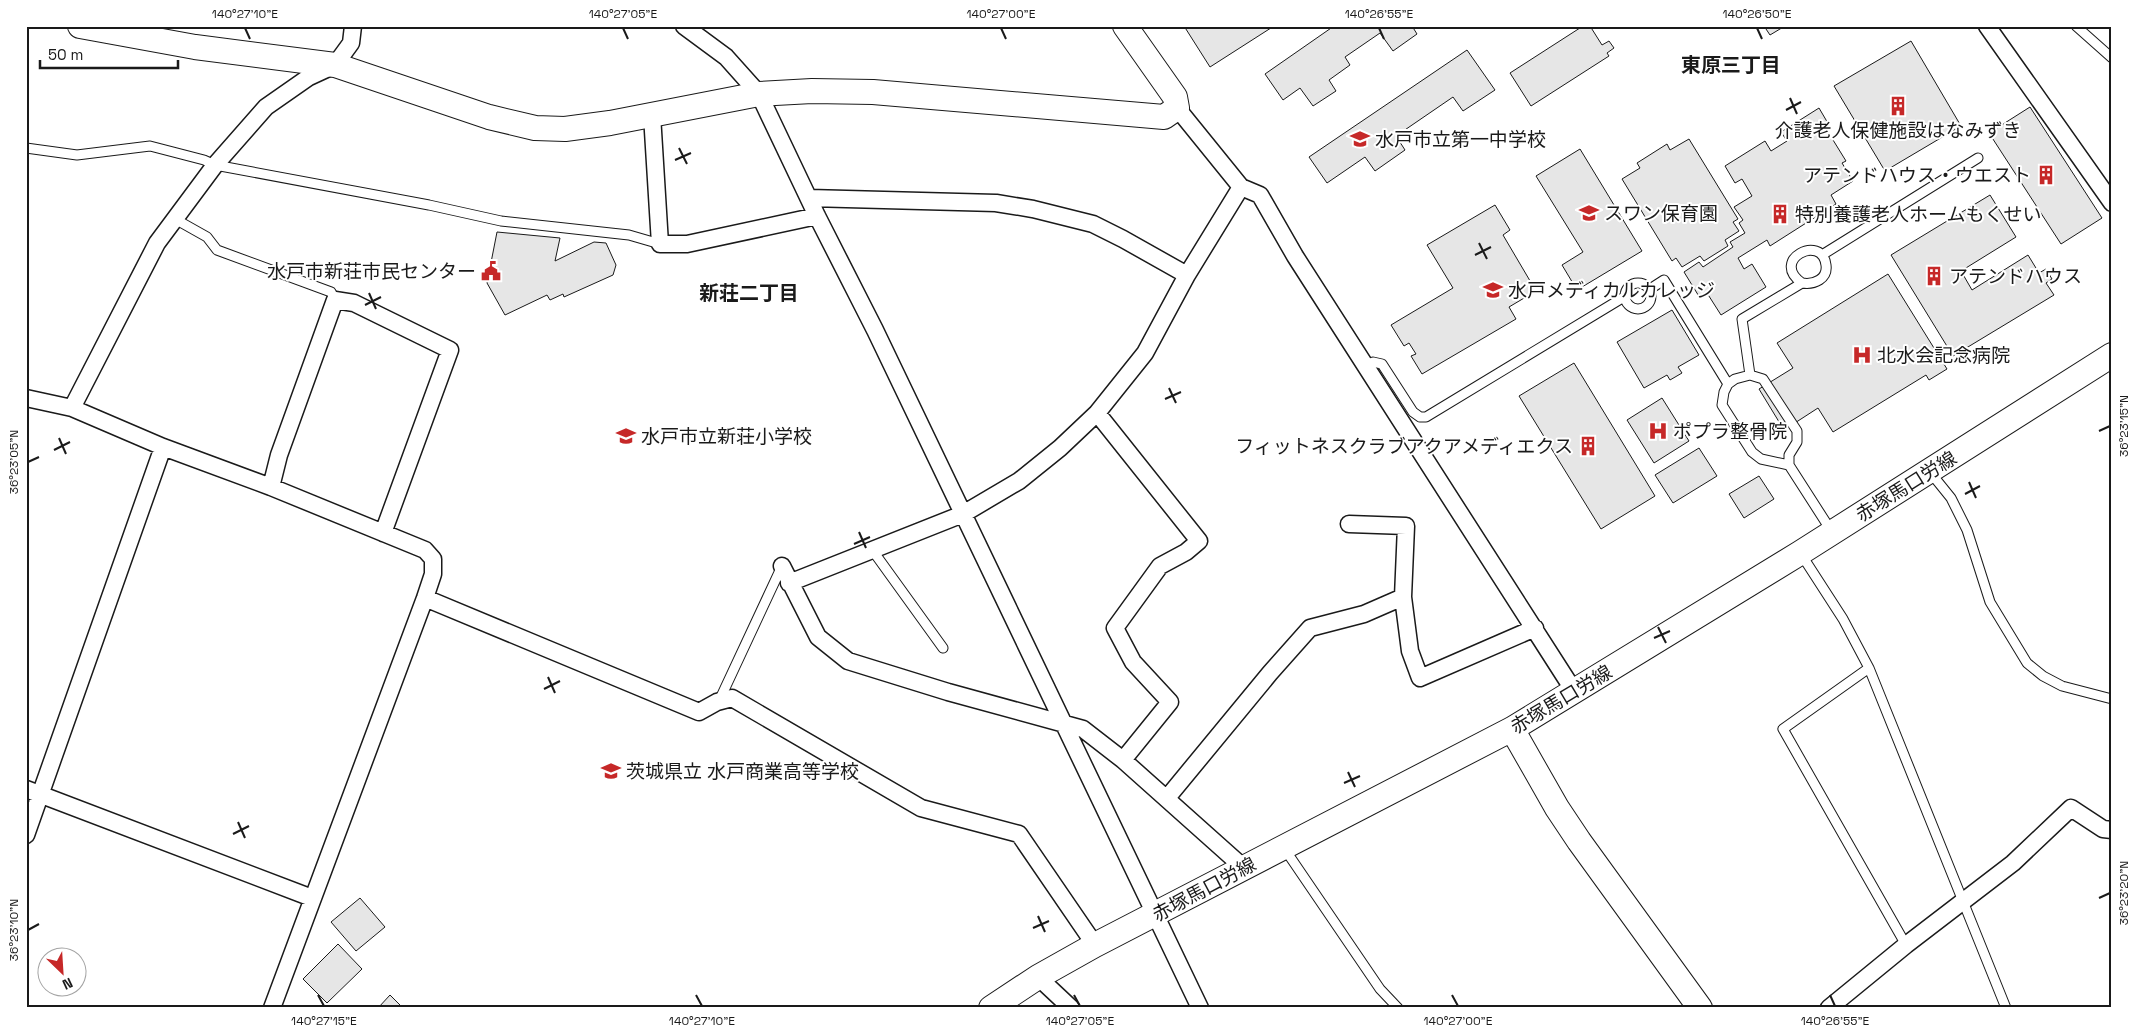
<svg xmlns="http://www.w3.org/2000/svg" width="2138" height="1034" font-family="'Space Grotesk','Noto Sans JP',sans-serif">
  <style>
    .building { fill: #e6e6e6; stroke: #1a1a1a }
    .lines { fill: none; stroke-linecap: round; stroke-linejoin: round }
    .lane-casing { stroke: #1a1a1a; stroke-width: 11 }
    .street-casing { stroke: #1a1a1a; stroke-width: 19 }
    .secondary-casing { stroke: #1a1a1a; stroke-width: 26 }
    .lane { stroke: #fff; stroke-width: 9 }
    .street { stroke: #fff; stroke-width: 16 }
    .secondary { stroke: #fff; stroke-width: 24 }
    .ticks { fill: none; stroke: #1a1a1a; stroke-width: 2 }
    .labels { text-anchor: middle; stroke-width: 4; stroke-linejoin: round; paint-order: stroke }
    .poi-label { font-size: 19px; fill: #1a1a1a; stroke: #fff; text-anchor: start }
    .street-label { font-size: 19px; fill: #1a1a1a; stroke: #fff }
    .neighbourhood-label { font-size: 20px; font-weight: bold; fill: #1a1a1a; stroke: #fff }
    .neatline { fill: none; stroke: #1a1a1a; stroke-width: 2 }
    .ticks-label { font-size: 12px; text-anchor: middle; fill: #1a1a1a }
  </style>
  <rect width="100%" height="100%" fill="#fff"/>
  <path class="building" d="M 1184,26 L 1274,26 L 1210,67 Z
    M 1334,26 L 1412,26 L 1417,34 L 1393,51 L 1380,33 L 1345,57 L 1350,65 L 1329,80 L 1336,91 L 1313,106 L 1300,88 L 1283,100 L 1265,74 Z
    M 1583,26 L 1590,26 L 1602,45 L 1609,41 L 1614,48 L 1607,53 L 1609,56 L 1531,106 L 1510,73 Z
    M 1764,26 L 1785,26 L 1770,35 Z
    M 1911,41 L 1961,126 L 1885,171 L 1834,86 Z
    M 1467,50 L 1495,90 L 1463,111 L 1453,97 L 1396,136 L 1405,150 L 1375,171 L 1365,157 L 1327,183 L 1309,157 Z
    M 2030,107 L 2102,218 L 2061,244 L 1989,133 Z
    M 1819,108 L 1829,125 L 1825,127 L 1846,161 L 1842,163 L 1853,181 L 1831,195 L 1836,204 L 1770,246 L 1767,240 L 1738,258 L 1744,269 L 1752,264 L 1766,287 L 1721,315 L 1707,293 L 1700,298 L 1684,272 L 1699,262 L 1703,267 L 1733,247 L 1730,242 L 1745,233 L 1739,223 L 1743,220 L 1734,207 L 1752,196 L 1742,179 L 1735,183 L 1725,166 L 1765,141 L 1771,151 L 1787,141 L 1781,132 Z
    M 1689,139 L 1738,219 L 1733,222 L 1739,231 L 1725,240 L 1728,246 L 1704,261 L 1700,256 L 1682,267 L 1676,258 L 1672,261 L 1622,179 L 1640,168 L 1637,163 L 1667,144 L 1670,150 Z
    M 1580,149 L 1642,251 L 1577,290 L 1562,265 L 1583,252 L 1536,176 Z
    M 1990,195 L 2016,237 L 1961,271 L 1972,290 L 2028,255 L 2039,273 L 2046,269 L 2052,279 L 2046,283 L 2054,295 L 1953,356 L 1891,255 Z
    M 1495,205 L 1510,230 L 1503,235 L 1536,291 L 1509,307 L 1516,319 L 1422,374 L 1411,356 L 1416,354 L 1409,343 L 1404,346 L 1391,325 L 1453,288 L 1427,245 Z
    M 497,232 L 560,238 L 555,261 L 594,242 L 606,243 L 616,265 L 613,275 L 564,297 L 563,294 L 550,300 L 547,295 L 505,315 L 487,283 Z
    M 1888,274 L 1947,369 L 1929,380 L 1926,375 L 1833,432 L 1818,408 L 1784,430 L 1759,389 L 1793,368 L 1777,343 Z
    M 1672,310 L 1699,355 L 1678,367 L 1682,373 L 1670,380 L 1667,375 L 1644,388 L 1617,342 Z
    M 1574,363 L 1655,496 L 1601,529 L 1519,396 Z
    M 1662,398 L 1689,441 L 1654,463 L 1627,420 Z
    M 1699,448 L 1717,476 L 1673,503 L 1655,475 Z
    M 1759,476 L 1774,499 L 1744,518 L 1729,494 Z
    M 360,898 L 385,927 L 356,951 L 331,922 Z
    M 338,944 L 362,969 L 327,1003 L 303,979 Z
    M 390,995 L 403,1008 L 378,1008 Z"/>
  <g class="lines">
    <defs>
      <path id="lane" d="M 2076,26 L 2112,58
        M 26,148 L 77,155 L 150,146 L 204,160 L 215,165 L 429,205 L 501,221 L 629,235 L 660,244
        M 175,219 L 207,237 L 217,250 L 331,292 L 335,300
        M 1822,255 L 1978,158
        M1625 296a13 13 0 1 1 26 0a13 13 0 1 1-26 0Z
        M 1650,289 L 1664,280 L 1728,384
        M 1366,366 L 1373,362 L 1382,364 L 1413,412 L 1420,417 L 1426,417 L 1624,297
        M 1750,375 L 1742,319 L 1802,283 C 1814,285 1828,279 1826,265 C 1822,233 1769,260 1802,283
        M 1789,465 L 1761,459 L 1752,452 L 1722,405 L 1724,392 L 1728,384 L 1735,379 L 1750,375 L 1763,379 L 1797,431 L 1797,442 L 1789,455 L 1789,465 L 1832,532
        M 1930,472 L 1951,498 L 1967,530 L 1990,602 L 2027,663 L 2043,676 L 2062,686 L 2112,699
        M 873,551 L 943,648
        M 1801,554 L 1843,619 L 1869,668 L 2006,1008
        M 1869,668 L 1783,729 L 1906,945
        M 719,701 L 782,566
        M 1284,848 L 1380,989 L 1398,1008"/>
      <path id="street" d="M 684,26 L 726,57 L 759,94 L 817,216 L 875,330 L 1200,1008
        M 1987,26 L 2112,203
        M 1177,108 L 1241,187 L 1260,195 L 1295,256 L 1574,691
        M 652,115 L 660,244 L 687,244 L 817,216
        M 809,198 L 996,203 L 1033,209 L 1093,224 L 1123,239 L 1187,275
        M 26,398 L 72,408 L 163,447 L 271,487 L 425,550 L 433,559 L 433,574 L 425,598 L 272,1008
        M 72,408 L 157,243 L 215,165 L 266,107 L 309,77 L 335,65 L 351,43 L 353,26
        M 1097,413 L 1199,541 L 1186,552 L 1160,566 L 1115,628 L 1133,662 L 1170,702 L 1123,760
        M 271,487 L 279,455 L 335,300 L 354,303 L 450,350 L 383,533
        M 1349,524 L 1406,526 L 1403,597 L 1410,651 L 1420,678 L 1535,628
        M 782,566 L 818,637 L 848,661 L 948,692 L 1083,729 L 1123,760 L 1244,868
        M 789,583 L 963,514 L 1019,481 L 1060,448 L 1097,413 L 1145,353 L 1187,275 L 1241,187
        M 425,598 L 699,712 L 717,702 L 732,698 L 921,808 L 1019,834 L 1095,945
        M 26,789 L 312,898
        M 1167,798 L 1270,673 L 1310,628 L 1364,614 L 1403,597
        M 26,835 L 163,447
        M 1038,977 L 1071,1008
        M 1829,1008 L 1906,945 L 2013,863 L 2071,808 L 2103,829 L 2112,830"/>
      <path id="secondary" d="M 80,26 L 195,47 L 335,65 L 489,117 L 535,128 L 565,129 L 610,123 L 759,94 L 812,91 L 873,92 L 1164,117 L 1177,108 L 1175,97 L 1125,26
        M 1512,729 L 1557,808 L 1579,841 L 1700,1008
        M 991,1008 L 1038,977 L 1095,945 L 1512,729 L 1800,553 L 2112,355"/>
    </defs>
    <use href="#lane" class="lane-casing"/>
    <use href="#street" class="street-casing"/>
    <use href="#secondary" class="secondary-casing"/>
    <use href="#lane" class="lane"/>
    <use href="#street" class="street"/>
    <use href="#secondary" class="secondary"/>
  </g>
  <path class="ticks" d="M 245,28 L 250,39M 623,28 L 628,39M 1001,28 L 1006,39M 1379,28 L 1384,39M 1757,28 L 1762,39M 1790,98 L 1797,114M 1786,110 L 1801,102M 679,148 L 687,164M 675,160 L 691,153M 1479,243 L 1487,259M 1475,255 L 1491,247M 369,293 L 376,309M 365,305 L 381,297M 1169,388 L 1176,403M 1165,399 L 1181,392M 2099,431 L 2110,426M 59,438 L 66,454M 54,450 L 70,442M 28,462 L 39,457M 1969,482 L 1976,498M 1965,494 L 1980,486M 859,532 L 866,548M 854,544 L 870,537M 1658,627 L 1666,643M 1654,638 L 1670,631M 548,677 L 555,693M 544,689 L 560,681M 1348,772 L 1355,787M 1344,783 L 1360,776M 238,822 L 245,838M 233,834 L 249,826M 2099,898 L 2110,893M 1038,916 L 1045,932M 1033,928 L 1049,921M 28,930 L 39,924M 318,995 L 324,1006M 696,995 L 702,1006M 1074,995 L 1080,1006M 1452,995 L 1458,1006M 1830,995 L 1835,1006"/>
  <defs>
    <symbol id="building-bare" viewBox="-9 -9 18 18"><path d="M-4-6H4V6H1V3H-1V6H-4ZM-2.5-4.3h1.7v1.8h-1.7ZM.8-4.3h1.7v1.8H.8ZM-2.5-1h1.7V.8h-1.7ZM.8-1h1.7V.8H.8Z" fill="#c62828" stroke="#fff" stroke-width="2.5" paint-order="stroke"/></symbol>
    <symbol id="school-bare" viewBox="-9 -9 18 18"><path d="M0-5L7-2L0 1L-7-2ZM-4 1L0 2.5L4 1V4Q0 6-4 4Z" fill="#c62828" stroke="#fff" stroke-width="2.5" paint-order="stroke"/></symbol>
    <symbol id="civic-bare" viewBox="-9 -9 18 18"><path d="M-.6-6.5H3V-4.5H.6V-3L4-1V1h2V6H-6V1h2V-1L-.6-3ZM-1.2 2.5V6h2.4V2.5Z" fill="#c62828" stroke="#fff" stroke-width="2.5" paint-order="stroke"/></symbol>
    <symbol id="hospital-bare" viewBox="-9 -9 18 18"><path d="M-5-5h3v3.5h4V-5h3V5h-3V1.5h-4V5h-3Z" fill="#c62828" stroke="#fff" stroke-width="2.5" paint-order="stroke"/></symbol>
  </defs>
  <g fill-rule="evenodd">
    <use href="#building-bare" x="1884" y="92" width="28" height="28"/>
    <use href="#school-bare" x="1346" y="125" width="28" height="28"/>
    <use href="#building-bare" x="2032" y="161" width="28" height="28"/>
    <use href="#school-bare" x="1575" y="199" width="28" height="28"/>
    <use href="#building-bare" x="1766" y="200" width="28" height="28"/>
    <use href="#civic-bare" x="477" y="257" width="28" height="28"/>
    <use href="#building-bare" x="1920" y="262" width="28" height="28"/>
    <use href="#school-bare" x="1479" y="276" width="28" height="28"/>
    <use href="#hospital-bare" x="1848" y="341" width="28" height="28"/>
    <use href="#hospital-bare" x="1644" y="417" width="28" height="28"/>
    <use href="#school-bare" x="612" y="422" width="28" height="28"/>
    <use href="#building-bare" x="1574" y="432" width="28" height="28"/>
    <use href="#school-bare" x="597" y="757" width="28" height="28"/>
  </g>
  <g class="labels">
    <g class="poi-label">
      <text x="1898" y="137" text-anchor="middle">介護老人保健施設はなみずき</text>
      <text x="1375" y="146">水戸市立第一中学校</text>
      <text x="2031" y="182" text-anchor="end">アテンドハウス・ウエスト</text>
      <text x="1604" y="220">スワン保育園</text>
      <text x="1795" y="221">特別養護老人ホームもくせい</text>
      <text x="476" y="278" text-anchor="end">水戸市新荘市民センター</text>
      <text x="1949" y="283">アテンドハウス</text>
      <text x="1508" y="297">水戸メディカルカレッジ</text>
      <text x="1877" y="362">北水会記念病院</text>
      <text x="1673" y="438">ポプラ整骨院</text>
      <text x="641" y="443">水戸市立新荘小学校</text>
      <text x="1573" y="453" text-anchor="end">フィットネスクラブアクアメディエクス</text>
      <text x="626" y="778">茨城県立 水戸商業高等学校</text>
    </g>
    <g class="street-label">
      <text transform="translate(1906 486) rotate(-32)" y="7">赤塚馬口労線</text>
      <text transform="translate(1561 699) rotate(-31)" y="7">赤塚馬口労線</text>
      <text transform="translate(1204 889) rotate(-28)" y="7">赤塚馬口労線</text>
    </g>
    <g class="neighbourhood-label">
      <text x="1731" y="72">東原三丁目</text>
      <text x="749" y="300">新荘二丁目</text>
    </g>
  </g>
  <rect width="2138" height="1034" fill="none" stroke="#ffffff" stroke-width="55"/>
  <g transform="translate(62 972) rotate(155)"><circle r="24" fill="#ffffff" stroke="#a3a3a3"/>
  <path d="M0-4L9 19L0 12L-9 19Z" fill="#c62828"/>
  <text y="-8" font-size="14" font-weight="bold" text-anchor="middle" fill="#1a1a1a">N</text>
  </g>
  <path d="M40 60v8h138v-8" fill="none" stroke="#1a1a1a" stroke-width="2.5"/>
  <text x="48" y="60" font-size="15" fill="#1a1a1a" stroke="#ffffff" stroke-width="4" paint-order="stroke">50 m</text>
  <rect x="28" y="28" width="2082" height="978" class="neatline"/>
  <g class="ticks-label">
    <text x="245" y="18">140°27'10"E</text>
    <text x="623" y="18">140°27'05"E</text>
    <text x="1001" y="18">140°27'00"E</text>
    <text x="1379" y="18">140°26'55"E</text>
    <text x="1757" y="18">140°26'50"E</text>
    <text transform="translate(2124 426) rotate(-90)" y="4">36°23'15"N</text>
    <text transform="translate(14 462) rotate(-90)" y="4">36°23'05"N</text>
    <text transform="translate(2124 893) rotate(-90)" y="4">36°23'20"N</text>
    <text transform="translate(14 930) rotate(-90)" y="4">36°23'10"N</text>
    <text x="324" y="1025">140°27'15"E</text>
    <text x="702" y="1025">140°27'10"E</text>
    <text x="1080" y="1025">140°27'05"E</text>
    <text x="1458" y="1025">140°27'00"E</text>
    <text x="1835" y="1025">140°26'55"E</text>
  </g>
</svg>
